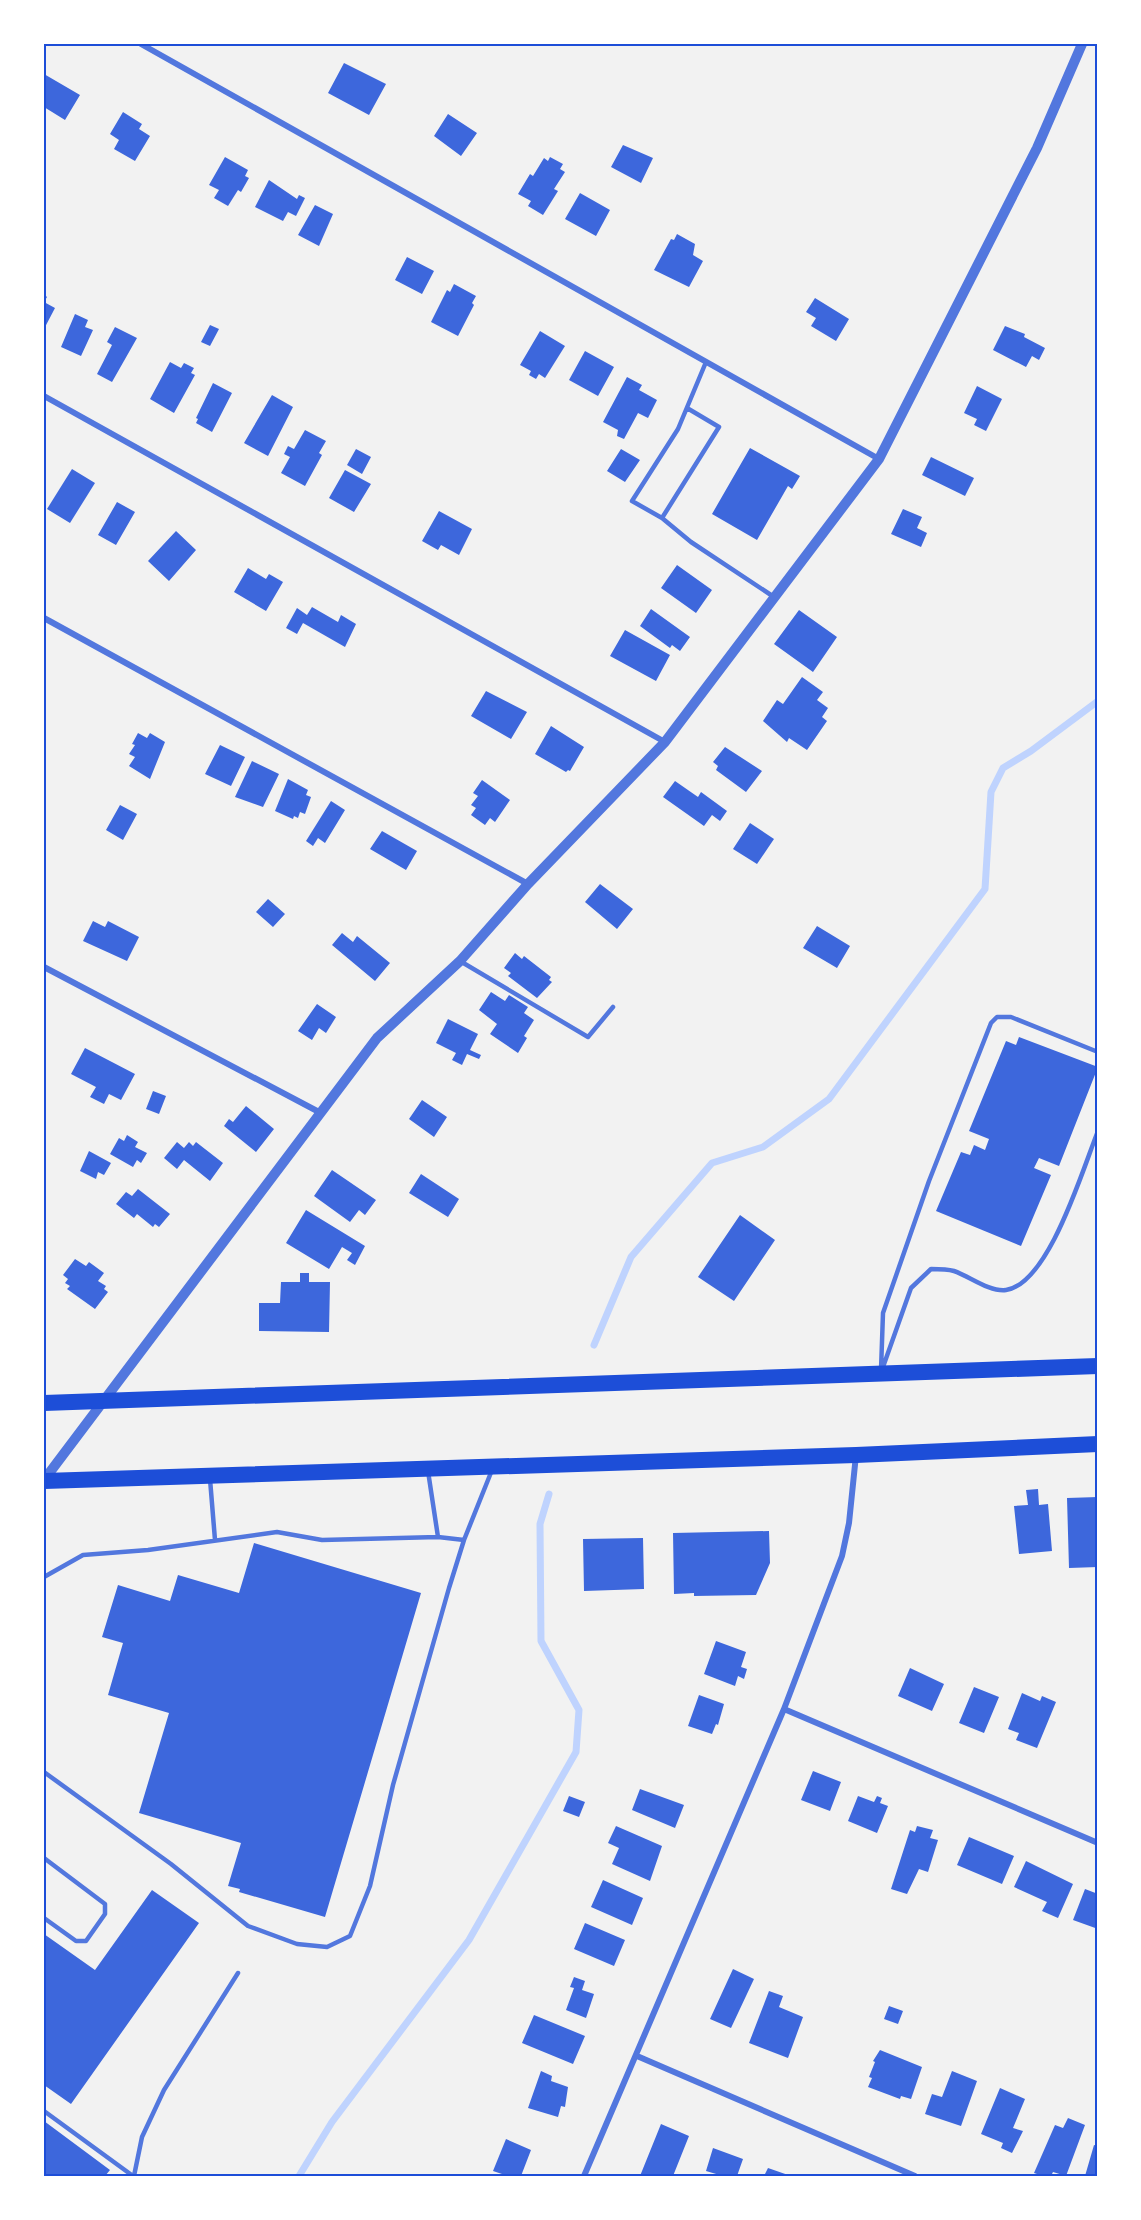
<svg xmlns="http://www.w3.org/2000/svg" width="1141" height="2220" font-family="'Archivo Narrow',sans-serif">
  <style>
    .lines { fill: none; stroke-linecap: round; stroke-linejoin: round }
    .stream { stroke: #bfd3fe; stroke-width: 7 }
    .building { fill: #3d67dc }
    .service { stroke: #5277de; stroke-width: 4.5 }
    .minor { stroke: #5277de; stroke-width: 6 }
    .tertiary { stroke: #5277de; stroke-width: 10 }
    .trunk { stroke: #1d4ed8; stroke-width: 16 }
    .neatline { fill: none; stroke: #1d4ed8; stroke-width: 2 }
  </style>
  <rect width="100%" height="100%" fill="#f2f2f2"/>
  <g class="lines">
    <path class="stream" d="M 594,1345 L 631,1257 L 712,1163 L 763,1147 L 829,1099 L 985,889 L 991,792 L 1003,768 L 1031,751 L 1098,701
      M 299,2176 L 332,2122 L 469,1940 L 576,1752 L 579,1710 L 541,1641 L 540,1524 L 549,1494"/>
  </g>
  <path class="building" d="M 344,63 L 386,84 L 369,115 L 328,93 Z
    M 44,68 L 46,69 L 44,74 L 80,95 L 65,120 L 44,107 Z
    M 123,112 L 142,124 L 139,129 L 150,136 L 135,161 L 114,149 L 119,140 L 110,134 Z
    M 448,114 L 477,133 L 461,156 L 434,136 Z
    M 623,145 L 653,158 L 641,183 L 611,167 Z
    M 225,157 L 248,170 L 245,176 L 249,178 L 241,192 L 238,190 L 228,206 L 214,198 L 219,190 L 209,185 Z
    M 550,157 L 563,164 L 560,169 L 565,172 L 554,189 L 558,191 L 543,215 L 528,206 L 531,201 L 518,194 L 530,174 L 533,176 L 544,158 L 548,161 Z
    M 269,180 L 297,199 L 299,195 L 305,198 L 296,216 L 288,212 L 283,221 L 255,207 Z
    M 580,193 L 610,210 L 596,236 L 565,219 Z
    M 315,205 L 333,214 L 319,246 L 298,235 Z
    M 677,234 L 695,244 L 693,255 L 703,261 L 689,287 L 654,270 L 671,239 L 674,240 Z
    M 407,257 L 434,271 L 422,294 L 395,280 Z
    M 454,284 L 476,296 L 472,303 L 474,305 L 458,336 L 431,322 L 447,290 L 450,292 Z
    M 44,294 L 47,297 L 44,302 L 55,308 L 44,329 Z
    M 815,298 L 849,319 L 836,341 L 811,326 L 816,318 L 806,312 Z
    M 75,314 L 88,320 L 85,327 L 93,330 L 81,356 L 61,347 Z
    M 210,325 L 219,329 L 210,346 L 201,342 Z
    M 1005,326 L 1025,334 L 1024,337 L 1045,348 L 1039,360 L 1032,356 L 1026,367 L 993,350 Z
    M 115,327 L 137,338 L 112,382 L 97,374 L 112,345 L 107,342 Z
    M 540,331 L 565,346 L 545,378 L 539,374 L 536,379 L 529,375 L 531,371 L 520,365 Z
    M 585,351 L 614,367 L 598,396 L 569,380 Z
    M 170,362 L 181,368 L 184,363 L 194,368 L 191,373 L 195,375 L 174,413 L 150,399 Z
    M 627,377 L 642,385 L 639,390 L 657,400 L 648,418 L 638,413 L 624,439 L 617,436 L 618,430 L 603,422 Z
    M 213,383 L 232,393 L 212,432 L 196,423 L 198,419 L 196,418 Z
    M 977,386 L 1002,399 L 986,431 L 974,425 L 977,419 L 964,413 Z
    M 272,395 L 293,407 L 268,456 L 244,443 Z
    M 305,430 L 326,441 L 319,453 L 322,455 L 305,486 L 281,473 L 290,457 L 284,454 L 288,446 L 294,449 Z
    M 750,448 L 800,476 L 792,489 L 788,486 L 757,540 L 712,514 Z
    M 356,449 L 371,457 L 362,474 L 347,465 Z
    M 621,449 L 640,460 L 625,482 L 607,471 Z
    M 931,457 L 974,478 L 965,496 L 922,475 Z
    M 72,469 L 95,483 L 70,523 L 47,509 Z
    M 345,470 L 371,484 L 354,512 L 329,498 Z
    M 117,502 L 135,512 L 116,545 L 98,535 Z
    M 903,509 L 922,517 L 917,528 L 927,533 L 921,547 L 891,534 Z
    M 439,511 L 472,529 L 459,555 L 441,545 L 438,550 L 422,541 Z
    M 176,531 L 196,550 L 169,581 L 148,561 Z
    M 677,565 L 712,590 L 696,613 L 661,588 Z
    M 248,568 L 266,579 L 269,574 L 283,582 L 266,611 L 234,592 Z
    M 312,607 L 338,622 L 341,615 L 356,624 L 345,647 L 303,623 L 297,634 L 286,628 L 297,608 L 307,615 Z
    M 651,609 L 690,637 L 680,651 L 672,645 L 670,648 L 640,626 Z
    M 799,610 L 837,637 L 813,672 L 774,644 Z
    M 625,630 L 670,655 L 656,681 L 610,656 Z
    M 802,677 L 823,692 L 817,700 L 828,708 L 822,717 L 827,721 L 807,750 L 789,738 L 787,742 L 763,721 L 777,700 L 783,704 Z
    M 486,691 L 527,712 L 511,739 L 471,716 Z
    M 551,726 L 584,747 L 570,771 L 568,770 L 566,772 L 535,754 Z
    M 138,733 L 147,738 L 150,733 L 165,742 L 150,779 L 129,766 L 135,757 L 129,754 L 135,745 L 132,744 Z
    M 220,745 L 245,757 L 231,786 L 205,774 Z
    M 725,747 L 762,771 L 746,792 L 716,770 L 718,766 L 713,762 Z
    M 252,761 L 279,774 L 263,807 L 235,797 Z
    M 288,779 L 308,790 L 306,795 L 311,797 L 305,814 L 300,812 L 298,818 L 294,816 L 293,819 L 275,811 Z
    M 482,780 L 510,800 L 495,822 L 490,818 L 485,825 L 471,815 L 476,808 L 471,805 L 478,796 L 473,793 Z
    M 675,781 L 698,797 L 701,792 L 727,811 L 720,821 L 712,815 L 704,826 L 663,797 Z
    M 331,801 L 345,810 L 325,843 L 318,838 L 313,846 L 306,841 Z
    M 120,805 L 137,814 L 123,840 L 106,830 Z
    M 750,823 L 774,839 L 757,864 L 733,849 Z
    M 382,831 L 417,851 L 406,870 L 370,849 Z
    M 600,884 L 633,909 L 617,929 L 585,902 Z
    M 268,899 L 285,914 L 273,927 L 256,912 Z
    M 93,921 L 105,927 L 108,921 L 139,937 L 127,961 L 83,941 Z
    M 817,926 L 850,946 L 837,968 L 803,948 Z
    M 342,933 L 353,942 L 357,936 L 390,963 L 375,981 L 332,945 Z
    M 515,953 L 522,959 L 524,956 L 551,977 L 549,980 L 552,982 L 537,998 L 508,976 L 511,973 L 504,968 Z
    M 491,992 L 505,1001 L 509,995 L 528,1007 L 524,1013 L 534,1020 L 524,1036 L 527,1038 L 518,1053 L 490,1034 L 497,1024 L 479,1010 Z
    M 317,1004 L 336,1017 L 326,1033 L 319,1028 L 312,1040 L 298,1031 Z
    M 448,1019 L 478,1034 L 470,1050 L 481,1055 L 479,1059 L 467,1054 L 462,1065 L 452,1060 L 456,1053 L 436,1043 Z
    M 1019,1037 L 1098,1067 L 1059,1166 L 1039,1158 L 1034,1168 L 1051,1175 L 1021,1246 L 936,1211 L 961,1152 L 970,1155 L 974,1145 L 985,1150 L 989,1139 L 969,1131 L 1006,1041 L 1016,1045 Z
    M 85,1048 L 135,1074 L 121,1100 L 109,1094 L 104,1104 L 90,1097 L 96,1087 L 71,1074 Z
    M 153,1091 L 166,1096 L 159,1114 L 146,1109 Z
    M 422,1100 L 447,1117 L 434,1137 L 409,1119 Z
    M 246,1106 L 274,1129 L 256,1152 L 224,1126 L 229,1119 L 233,1122 Z
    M 127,1135 L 138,1142 L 135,1147 L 147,1153 L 141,1163 L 137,1160 L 133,1167 L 110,1154 L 119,1138 L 124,1141 Z
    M 177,1142 L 184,1148 L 189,1142 L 193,1146 L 196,1142 L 223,1163 L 210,1181 L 184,1160 L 177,1169 L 164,1158 Z
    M 89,1151 L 111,1163 L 104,1175 L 98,1172 L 96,1179 L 80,1171 Z
    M 332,1170 L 376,1200 L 365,1215 L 359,1210 L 350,1222 L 314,1196 Z
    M 421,1174 L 459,1199 L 448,1217 L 409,1193 Z
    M 138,1189 L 170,1214 L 159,1227 L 155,1224 L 153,1227 L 137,1214 L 134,1218 L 116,1204 L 126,1192 L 132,1196 Z
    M 306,1210 L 365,1246 L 355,1265 L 347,1260 L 352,1253 L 342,1247 L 329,1269 L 286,1243 Z
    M 740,1215 L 775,1240 L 734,1301 L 698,1277 Z
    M 75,1259 L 86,1266 L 89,1262 L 104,1273 L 98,1281 L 106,1286 L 104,1289 L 108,1292 L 95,1309 L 67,1289 L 70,1286 L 65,1283 L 68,1279 L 63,1275 Z
    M 300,1273 L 309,1273 L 309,1282 L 330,1282 L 329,1332 L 259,1331 L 259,1303 L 280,1303 L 281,1282 L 300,1282 Z
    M 1038,1489 L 1039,1505 L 1048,1504 L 1052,1551 L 1019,1554 L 1014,1506 L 1028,1505 L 1026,1490 Z
    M 1098,1497 L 1098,1567 L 1069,1568 L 1067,1498 Z
    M 769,1531 L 770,1563 L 756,1595 L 694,1596 L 694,1593 L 674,1594 L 673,1533 Z
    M 643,1538 L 644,1589 L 584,1591 L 583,1539 Z
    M 254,1543 L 421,1593 L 325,1917 L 239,1892 L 240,1889 L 228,1886 L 241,1843 L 139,1813 L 169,1713 L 108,1695 L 123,1643 L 102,1637 L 118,1585 L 170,1601 L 178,1575 L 239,1593 Z
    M 716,1641 L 746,1652 L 741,1667 L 747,1669 L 744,1679 L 738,1676 L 735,1686 L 704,1674 Z
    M 910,1668 L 944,1684 L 932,1711 L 898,1696 Z
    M 974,1687 L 999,1697 L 984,1733 L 959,1723 Z
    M 1022,1693 L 1040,1701 L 1042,1696 L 1056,1702 L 1037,1748 L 1016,1740 L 1019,1733 L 1008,1729 Z
    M 699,1695 L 724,1704 L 718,1725 L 716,1724 L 712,1734 L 688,1726 Z
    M 813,1771 L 841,1782 L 830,1811 L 801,1800 Z
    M 640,1789 L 684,1805 L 675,1828 L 632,1810 Z
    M 569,1796 L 585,1802 L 579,1817 L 563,1811 Z
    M 858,1796 L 874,1802 L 877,1796 L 882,1798 L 880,1803 L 888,1806 L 877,1833 L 848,1821 Z
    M 616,1826 L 662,1846 L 650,1881 L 612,1864 L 619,1848 L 608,1843 Z
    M 917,1826 L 933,1830 L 930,1838 L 938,1840 L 928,1872 L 919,1869 L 907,1894 L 891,1889 L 910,1830 L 915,1832 Z
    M 969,1837 L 1014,1856 L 1002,1884 L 957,1865 Z
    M 1026,1861 L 1073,1884 L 1058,1918 L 1042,1911 L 1047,1902 L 1014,1887 Z
    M 603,1880 L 643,1898 L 632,1925 L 591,1907 Z
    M 1085,1889 L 1098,1894 L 1098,1929 L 1073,1920 Z
    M 152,1890 L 199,1923 L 71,2104 L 44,2085 L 44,1934 L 95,1970 Z
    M 585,1923 L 625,1940 L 614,1966 L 574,1949 Z
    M 733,1969 L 754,1979 L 731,2028 L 710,2019 Z
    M 574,1977 L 585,1981 L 582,1990 L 594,1994 L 586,2018 L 566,2010 L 574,1988 L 570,1987 Z
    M 769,1991 L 783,1996 L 779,2007 L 803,2017 L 788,2058 L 749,2043 Z
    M 889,2006 L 903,2011 L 898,2024 L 884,2019 Z
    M 534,2015 L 585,2036 L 573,2064 L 522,2043 Z
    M 880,2050 L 922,2067 L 911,2099 L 901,2096 L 900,2099 L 868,2087 L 872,2078 L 869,2077 L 875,2062 L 873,2061 Z
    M 541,2071 L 552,2076 L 551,2081 L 568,2087 L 565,2107 L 561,2106 L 558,2117 L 528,2108 Z
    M 952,2071 L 977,2081 L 961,2126 L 925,2114 L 932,2094 L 942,2097 Z
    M 1000,2088 L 1025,2099 L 1013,2128 L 1023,2131 L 1012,2153 L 1001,2148 L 1003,2143 L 981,2134 Z
    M 1068,2118 L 1085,2125 L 1066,2176 L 1053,2172 L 1051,2176 L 1043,2176 L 1034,2173 L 1055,2125 L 1063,2128 Z
    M 44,2121 L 110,2170 L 105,2176 L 44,2176 Z
    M 661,2124 L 689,2136 L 673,2176 L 640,2176 Z
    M 506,2139 L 531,2150 L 521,2176 L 508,2176 L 493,2171 Z
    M 1094,2145 L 1098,2146 L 1098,2176 L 1085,2176 Z
    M 713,2148 L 743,2159 L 737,2176 L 723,2176 L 706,2171 Z
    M 768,2168 L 791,2176 L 764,2176 Z"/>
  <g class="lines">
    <path class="service" d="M 706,362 L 678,429 L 632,501 L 662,518 L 691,542 L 774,597
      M 662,518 L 719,427 L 687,408
      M 460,961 L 588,1037 L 613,1007
      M 883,1367 L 911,1288 L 931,1269 C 938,1269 947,1269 954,1271 C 969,1276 989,1292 1006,1290 C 1049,1284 1083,1168 1098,1131
      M 881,1370 L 883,1313 L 929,1181 L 991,1023 L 997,1017 L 1011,1017 L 1098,1052
      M 210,1479 L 215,1540
      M 438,1537 L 464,1540
      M 44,1577 L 83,1555 L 148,1550 L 277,1532 L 322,1540 L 438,1537 L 428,1471
      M 44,1772 L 171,1864 L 248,1926 L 297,1944 L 327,1947 L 350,1936 L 370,1886 L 393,1785 L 449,1588 L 464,1540 L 492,1470
      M 44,1858 L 105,1904 L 105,1914 L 86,1941 L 76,1941 L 44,1918
      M 44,2111 L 133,2176
      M 134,2176 L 142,2137 L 164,2090 L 238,1973"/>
    <path class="minor" d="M 141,44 L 879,459
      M 44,396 L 665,742
      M 44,618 L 528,884
      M 44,967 L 319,1112
      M 784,1709 L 1098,1843
      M 637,2056 L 915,2176
      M 584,2176 L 784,1709 L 842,1556 L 849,1523 L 856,1455"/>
    <path class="tertiary" d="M 44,1480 L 377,1038 L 460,961 L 528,884 L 665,742 L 879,459 L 1037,148 L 1082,44"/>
    <path class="trunk" d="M 44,1403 L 1098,1366
      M 44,1481 L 856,1455 L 1098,1444"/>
  </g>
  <rect width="1141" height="2220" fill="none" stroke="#ffffff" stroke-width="90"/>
  <rect x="45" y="45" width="1051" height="2130" class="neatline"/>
</svg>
